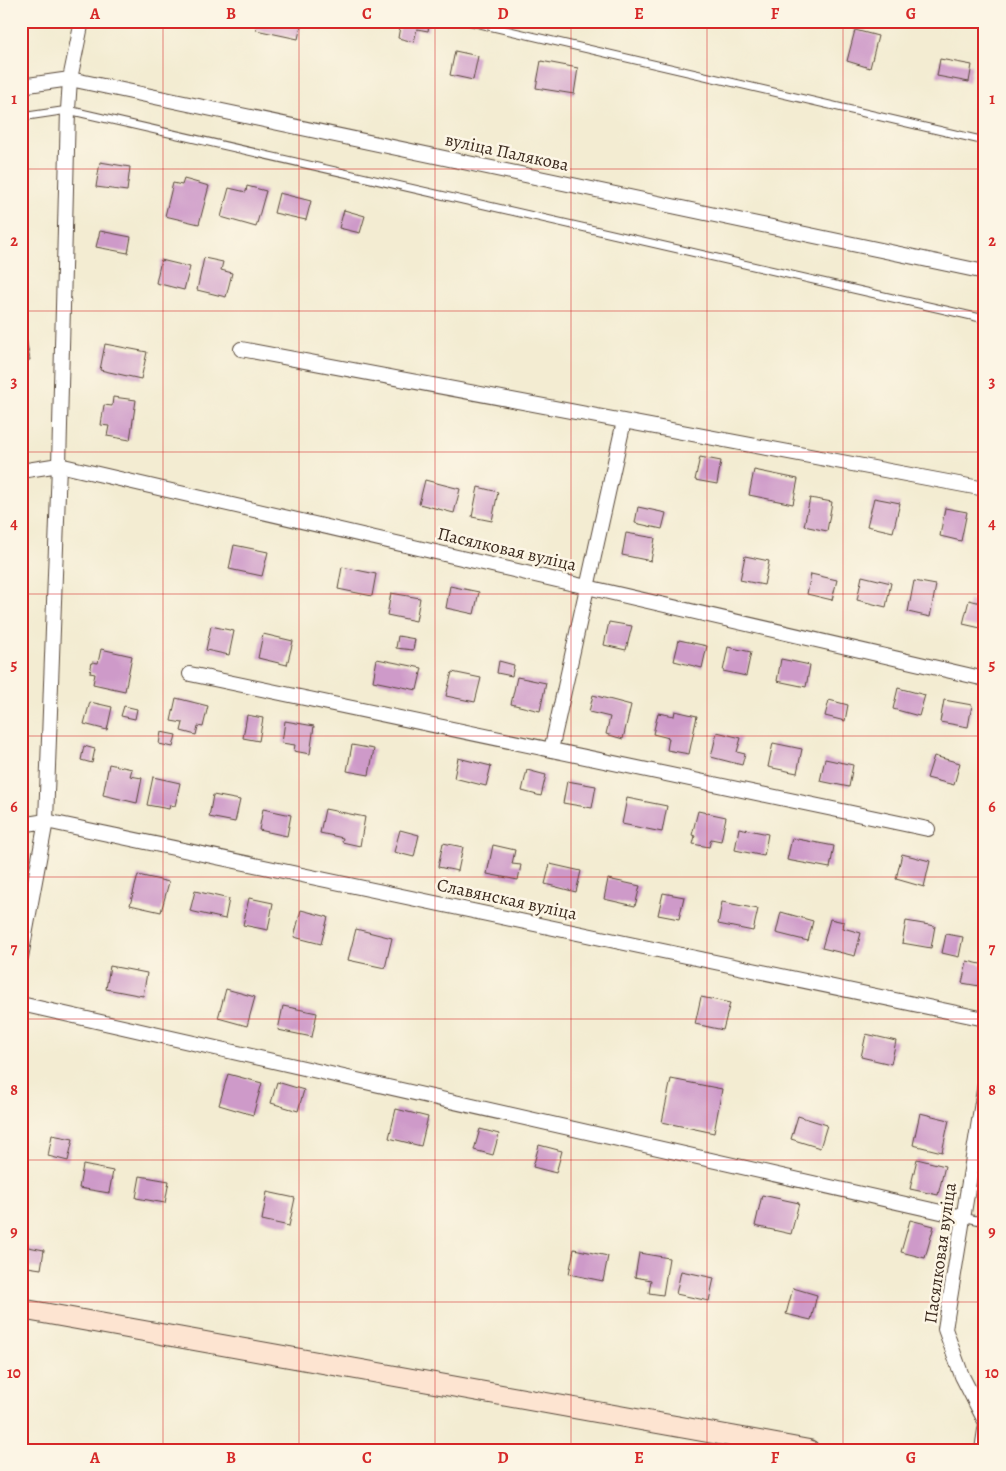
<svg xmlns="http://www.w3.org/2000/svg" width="1006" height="1471" font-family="Alegreya,serif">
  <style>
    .building { fill: #ce9ac9 }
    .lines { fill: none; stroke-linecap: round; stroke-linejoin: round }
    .lane-casing { stroke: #574739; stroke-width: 9 }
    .street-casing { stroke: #574739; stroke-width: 16 }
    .secondary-casing { stroke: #574739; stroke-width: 22 }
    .lane { stroke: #fff; stroke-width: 7 }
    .street { stroke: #fff; stroke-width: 14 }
    .secondary { stroke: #fde4d1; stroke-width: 20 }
    .grid { fill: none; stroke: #d62828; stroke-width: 1; stroke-opacity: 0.55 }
    .labels { text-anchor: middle; stroke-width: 5; stroke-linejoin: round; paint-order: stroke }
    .street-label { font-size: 18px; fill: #3b2a1e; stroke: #fcf5e5 }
    .neatline { fill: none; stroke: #d62828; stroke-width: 2 }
    .grid-label { font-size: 16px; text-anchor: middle; font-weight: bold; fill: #d62828 }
  </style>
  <rect width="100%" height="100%" fill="#fcf5e5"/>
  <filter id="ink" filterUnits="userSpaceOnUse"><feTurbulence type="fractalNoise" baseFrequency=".02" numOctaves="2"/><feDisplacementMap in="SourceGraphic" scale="10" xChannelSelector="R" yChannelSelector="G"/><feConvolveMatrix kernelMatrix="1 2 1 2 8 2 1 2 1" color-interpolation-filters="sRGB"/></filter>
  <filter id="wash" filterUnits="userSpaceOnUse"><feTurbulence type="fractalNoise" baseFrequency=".0096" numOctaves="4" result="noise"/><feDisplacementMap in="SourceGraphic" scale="20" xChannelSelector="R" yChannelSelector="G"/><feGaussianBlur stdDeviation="1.12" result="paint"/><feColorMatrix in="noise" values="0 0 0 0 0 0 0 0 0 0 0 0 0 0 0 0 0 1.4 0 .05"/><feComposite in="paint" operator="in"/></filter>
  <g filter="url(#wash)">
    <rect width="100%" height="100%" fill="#f3ecd2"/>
    <g id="blocks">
      <path class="building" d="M 258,21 L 302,21 L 298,39 L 256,30 Z
        M 401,21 L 430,21 L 428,31 L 417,29 L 414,42 L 398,38 Z
        M 855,30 L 878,36 L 870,68 L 847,61 Z
        M 455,51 L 478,56 L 473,80 L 450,75 Z
        M 940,59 L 972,65 L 969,82 L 937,76 Z
        M 541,61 L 578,68 L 574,94 L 536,88 Z
        M 100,162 L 130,167 L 127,191 L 96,187 Z
        M 184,179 L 209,186 L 199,224 L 165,216 L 173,183 L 182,185 Z
        M 247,186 L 266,191 L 256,227 L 221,217 L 229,188 L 246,192 Z
        M 279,193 L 311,201 L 306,220 L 274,213 Z
        M 344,210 L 365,216 L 360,233 L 339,228 Z
        M 100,231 L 131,237 L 128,253 L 96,247 Z
        M 204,258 L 223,262 L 221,270 L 232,273 L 226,297 L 197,290 Z
        M 161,260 L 190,267 L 184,290 L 156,283 Z
        M 21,332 L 25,332 L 30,360 L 21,361 Z
        M 105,344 L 147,352 L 141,379 L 100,370 Z
        M 113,397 L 136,400 L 130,440 L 107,436 L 109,426 L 101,425 L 104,405 L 112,406 Z
        M 700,457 L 721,461 L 717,484 L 695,480 Z
        M 754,470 L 798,479 L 793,504 L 749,495 Z
        M 425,480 L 460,489 L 454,513 L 419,504 Z
        M 478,487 L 498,492 L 492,521 L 472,517 Z
        M 810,498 L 832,502 L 827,531 L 804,526 Z
        M 874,498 L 900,503 L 893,532 L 867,526 Z
        M 638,507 L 666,513 L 662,529 L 635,523 Z
        M 945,508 L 967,512 L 961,541 L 940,536 Z
        M 626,533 L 655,538 L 651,561 L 622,555 Z
        M 234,545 L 268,552 L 262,576 L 229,569 Z
        M 745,556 L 769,561 L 764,585 L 740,580 Z
        M 342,567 L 376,574 L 372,596 L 338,589 Z
        M 811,574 L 837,580 L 832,600 L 807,594 Z
        M 862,576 L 891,583 L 886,607 L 857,600 Z
        M 914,581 L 936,585 L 930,617 L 908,612 Z
        M 450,586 L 479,592 L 474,614 L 446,608 Z
        M 391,593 L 420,598 L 416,621 L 387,615 Z
        M 969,600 L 985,604 L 985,629 L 963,624 Z
        M 609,622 L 632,626 L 626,650 L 604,645 Z
        M 211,626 L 234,631 L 229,655 L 206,650 Z
        M 263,634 L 293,641 L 287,665 L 258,658 Z
        M 398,636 L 415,639 L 413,650 L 396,648 Z
        M 679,640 L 707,646 L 702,668 L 674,661 Z
        M 728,647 L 751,652 L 746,676 L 723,671 Z
        M 101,649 L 132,656 L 125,691 L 93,684 L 95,674 L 90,673 L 92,662 L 98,663 Z
        M 377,659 L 422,668 L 417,690 L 373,681 Z
        M 781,659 L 810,665 L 806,687 L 777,681 Z
        M 499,661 L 514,665 L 512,676 L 497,673 Z
        M 452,672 L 481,678 L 475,702 L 446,696 Z
        M 517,677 L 546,683 L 540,711 L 511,704 Z
        M 898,688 L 925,695 L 919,716 L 893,709 Z
        M 593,695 L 631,705 L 623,739 L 606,734 L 610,717 L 589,712 Z
        M 176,698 L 208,706 L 203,727 L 198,726 L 196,735 L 181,731 L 183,723 L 171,721 Z
        M 829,700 L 848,705 L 845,721 L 825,716 Z
        M 944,700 L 972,705 L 968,727 L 940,722 Z
        M 90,702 L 112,707 L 107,730 L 84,724 Z
        M 124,706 L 137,709 L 135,719 L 121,716 Z
        M 675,711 L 697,716 L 689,754 L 667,750 L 669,738 L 653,734 L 658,713 L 674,716 Z
        M 247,715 L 263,718 L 259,741 L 243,738 Z
        M 285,721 L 314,726 L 310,754 L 294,751 L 295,745 L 282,743 Z
        M 161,732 L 176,735 L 173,747 L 159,744 Z
        M 717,732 L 741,738 L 737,752 L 745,754 L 742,765 L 711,757 Z
        M 773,743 L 802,749 L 797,773 L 768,767 Z
        M 352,745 L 374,749 L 369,775 L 347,771 Z
        M 84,746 L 95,749 L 92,763 L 81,760 Z
        M 934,756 L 960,763 L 954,785 L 927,778 Z
        M 458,758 L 491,766 L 486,786 L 454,778 Z
        M 825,759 L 853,765 L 849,787 L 820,781 Z
        M 109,764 L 132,769 L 130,776 L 142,778 L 137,803 L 103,795 Z
        M 527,770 L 546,775 L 541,796 L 522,791 Z
        M 153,777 L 180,783 L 175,806 L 170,805 L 169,809 L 147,805 Z
        M 567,781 L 596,786 L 592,808 L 563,803 Z
        M 213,795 L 240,800 L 235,822 L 209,817 Z
        M 627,798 L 667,806 L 662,832 L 622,824 Z
        M 263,809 L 291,815 L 287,836 L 259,830 Z
        M 325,809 L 365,817 L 360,846 L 342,842 L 343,838 L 320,833 Z
        M 698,811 L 726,817 L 721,841 L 711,839 L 709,847 L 693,844 L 695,836 L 692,835 Z
        M 739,828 L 768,834 L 764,856 L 735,850 Z
        M 400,830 L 419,835 L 414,857 L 394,852 Z
        M 792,838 L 834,846 L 830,868 L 787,860 Z
        M 443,843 L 463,847 L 458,871 L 438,867 Z
        M 493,845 L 515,850 L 512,864 L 521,865 L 518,880 L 487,874 Z
        M 902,854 L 930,861 L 924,887 L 896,879 Z
        M 550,864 L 581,871 L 576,892 L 545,884 Z
        M 138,875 L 169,882 L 161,912 L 130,905 Z
        M 608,879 L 640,886 L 635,906 L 604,899 Z
        M 195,891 L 229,899 L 225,919 L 190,911 Z
        M 663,893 L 684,897 L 679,919 L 658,915 Z
        M 249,898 L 273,903 L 268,930 L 243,925 Z
        M 722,902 L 758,909 L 753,931 L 718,924 Z
        M 301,910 L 328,917 L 321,944 L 294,937 Z
        M 781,912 L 813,921 L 808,941 L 776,933 Z
        M 830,919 L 844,922 L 843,928 L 861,933 L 855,956 L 822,948 Z
        M 906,921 L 935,926 L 931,948 L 902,943 Z
        M 356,929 L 392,938 L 385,968 L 348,960 Z
        M 946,934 L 963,937 L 959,957 L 942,953 Z
        M 967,961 L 985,965 L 985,987 L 962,983 Z
        M 110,966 L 147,973 L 143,996 L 106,989 Z
        M 226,989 L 255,997 L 247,1026 L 218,1018 Z
        M 701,997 L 730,1003 L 723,1030 L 695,1024 Z
        M 283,1006 L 317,1013 L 312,1037 L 278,1030 Z
        M 866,1034 L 896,1041 L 891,1064 L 861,1057 Z
        M 228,1074 L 262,1083 L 253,1115 L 219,1105 Z
        M 671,1079 L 722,1089 L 714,1133 L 662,1122 Z
        M 277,1082 L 304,1090 L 298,1111 L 271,1103 Z
        M 396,1109 L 428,1117 L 421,1146 L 389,1138 Z
        M 920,1113 L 949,1120 L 942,1152 L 913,1145 Z
        M 798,1116 L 827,1125 L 820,1148 L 791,1139 Z
        M 480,1129 L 499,1134 L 493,1155 L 474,1150 Z
        M 52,1135 L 73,1139 L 68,1161 L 48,1156 Z
        M 539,1145 L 562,1151 L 556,1173 L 533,1167 Z
        M 917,1159 L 945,1166 L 938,1195 L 910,1189 Z
        M 83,1165 L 113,1171 L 109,1193 L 79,1188 Z
        M 140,1176 L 169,1181 L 165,1203 L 136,1198 Z
        M 267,1192 L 295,1198 L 289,1226 L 262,1220 Z
        M 762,1195 L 799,1203 L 791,1234 L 755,1226 Z
        M 910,1220 L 934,1226 L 925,1258 L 901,1252 Z
        M 23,1246 L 44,1250 L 41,1269 L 21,1266 Z
        M 574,1249 L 608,1256 L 603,1281 L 569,1274 Z
        M 639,1253 L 669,1258 L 663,1295 L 649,1293 L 651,1280 L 635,1277 Z
        M 681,1271 L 714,1278 L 709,1301 L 676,1294 Z
        M 793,1288 L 817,1295 L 811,1320 L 786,1314 Z"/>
    </g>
  </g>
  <g filter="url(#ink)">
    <use href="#blocks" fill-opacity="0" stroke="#574739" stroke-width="1"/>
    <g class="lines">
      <defs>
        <path id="lane" d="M 467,21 L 985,141
          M 21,117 L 68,110 L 985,319
          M 963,1217 L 985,1222"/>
        <path id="street" d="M 21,86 L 70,79 L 985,272
          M 241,349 L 985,489
          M 21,471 L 59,465 L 985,679
          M 190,674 L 928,829
          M 551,750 L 624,421
          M 21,825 L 46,821 L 985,1019
          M 21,957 L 46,821 L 59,465 L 68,110 L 70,79 L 82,21
          M 21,1004 L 963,1217
          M 985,1084 L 945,1329 L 962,1376 L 985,1421
          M 982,1450 L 985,1430"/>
        <path id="secondary" d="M 21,1309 L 809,1450"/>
      </defs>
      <use href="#lane" class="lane-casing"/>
      <use href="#street" class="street-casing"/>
      <use href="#secondary" class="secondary-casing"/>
      <use href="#lane" class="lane"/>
      <use href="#street" class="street"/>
      <use href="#secondary" class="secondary"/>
    </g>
  </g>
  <path class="grid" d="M 163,21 L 163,1450M 299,21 L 299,1450M 435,21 L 435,1450M 571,21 L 571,1450M 707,21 L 707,1450M 843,21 L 843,1450M 21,169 L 985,169M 21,311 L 985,311M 21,452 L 985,452M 21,594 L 985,594M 21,736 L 985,736M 21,877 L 985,877M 21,1019 L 985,1019M 21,1160 L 985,1160M 21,1302 L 985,1302"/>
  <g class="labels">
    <g class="street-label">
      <text transform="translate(507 152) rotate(12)" y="6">вуліца Палякова</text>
      <text transform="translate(507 549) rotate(13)" y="6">Пасялковая вуліца</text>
      <text transform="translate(507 899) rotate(12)" y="6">Славянская вуліца</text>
      <text transform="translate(940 1253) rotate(-82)" y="6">Пасялковая вуліца</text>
    </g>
  </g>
  <rect width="1006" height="1471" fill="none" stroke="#fcf5e5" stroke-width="55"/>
  <rect x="28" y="28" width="950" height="1416" class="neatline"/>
  <g class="grid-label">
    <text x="95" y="19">A</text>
    <text x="231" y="19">B</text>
    <text x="367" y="19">C</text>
    <text x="503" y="19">D</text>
    <text x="639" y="19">E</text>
    <text x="775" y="19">F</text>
    <text x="911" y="19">G</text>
    <text x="14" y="104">1</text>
    <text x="992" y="104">1</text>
    <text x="14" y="246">2</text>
    <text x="992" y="246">2</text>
    <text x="14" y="387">3</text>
    <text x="992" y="387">3</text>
    <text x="14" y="529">4</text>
    <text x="992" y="529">4</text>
    <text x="14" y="670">5</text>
    <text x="992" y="670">5</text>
    <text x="14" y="812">6</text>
    <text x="992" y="812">6</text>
    <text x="14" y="954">7</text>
    <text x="992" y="954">7</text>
    <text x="14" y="1095">8</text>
    <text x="992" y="1095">8</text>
    <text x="14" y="1237">9</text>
    <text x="992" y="1237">9</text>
    <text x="14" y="1378">10</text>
    <text x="992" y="1378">10</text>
    <text x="95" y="1463">A</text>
    <text x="231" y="1463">B</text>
    <text x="367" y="1463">C</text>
    <text x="503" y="1463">D</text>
    <text x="639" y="1463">E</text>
    <text x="775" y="1463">F</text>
    <text x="911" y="1463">G</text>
  </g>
</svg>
